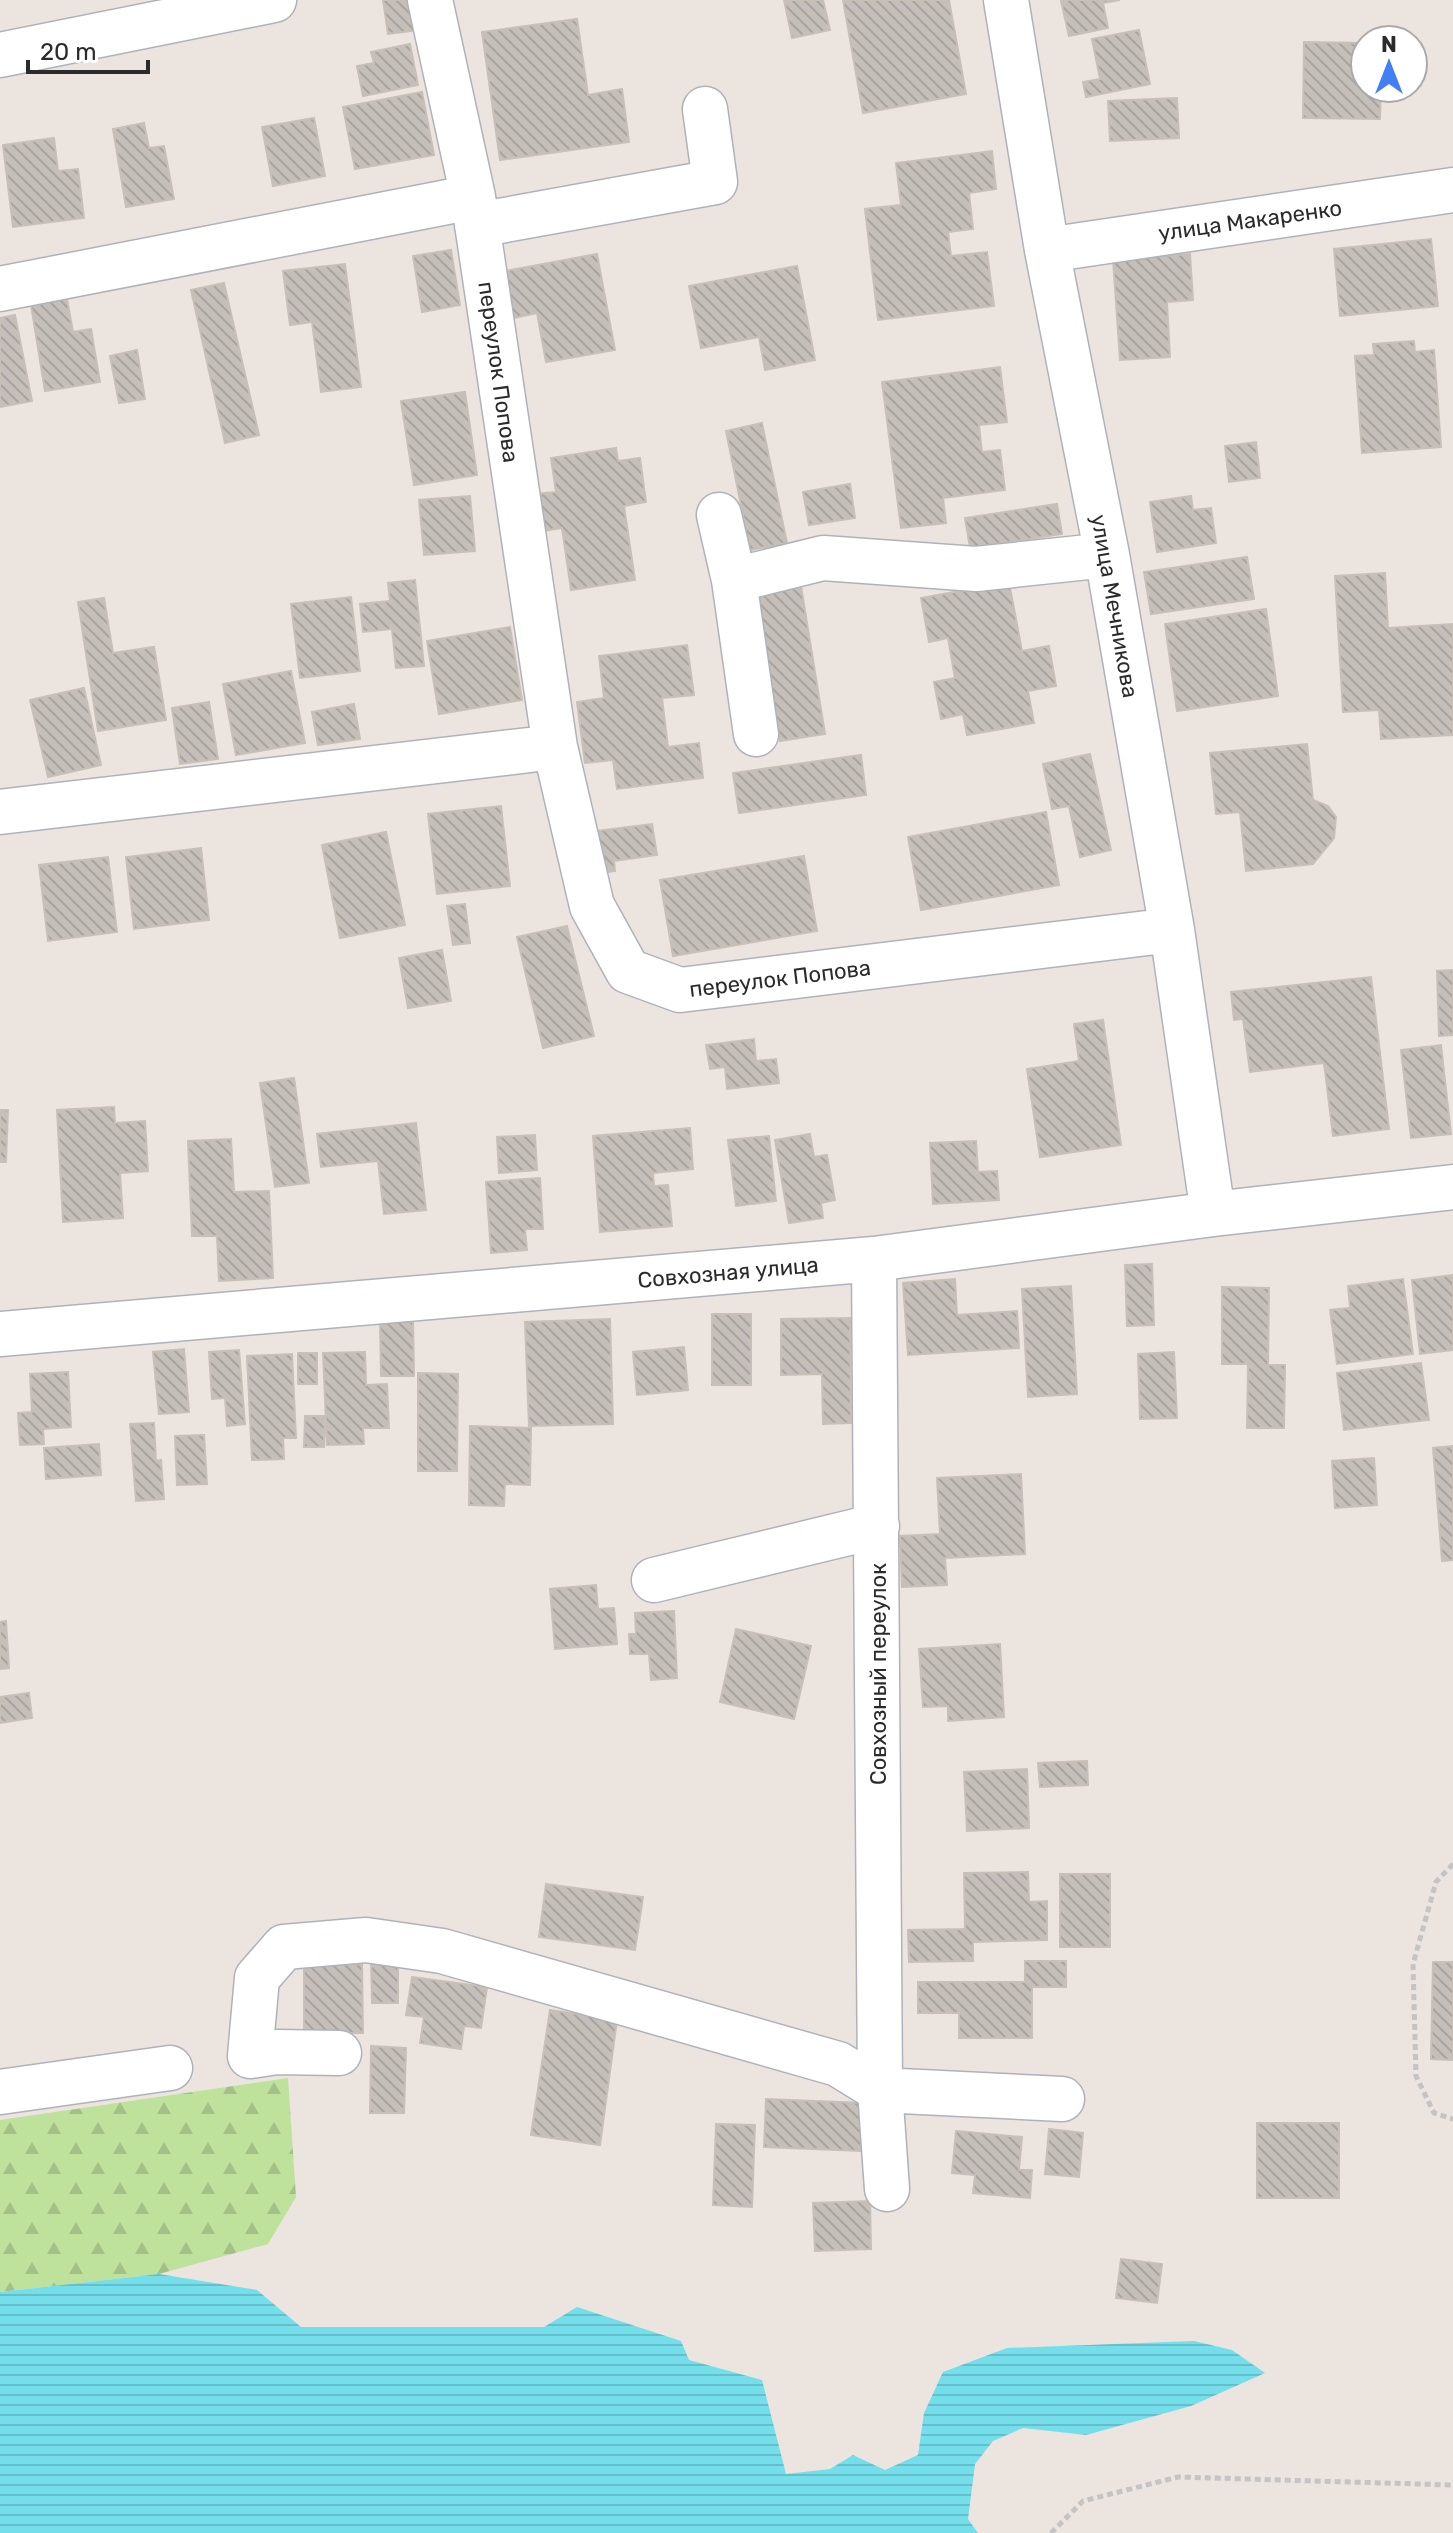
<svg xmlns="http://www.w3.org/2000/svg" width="1453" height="2533" font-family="Rubik,sans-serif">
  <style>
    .forest { fill: url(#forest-firs) }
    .water { fill: url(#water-rules) }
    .building { fill: url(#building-back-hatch); stroke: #c8c0b7; stroke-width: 2 }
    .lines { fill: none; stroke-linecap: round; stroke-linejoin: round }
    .minor-casing { stroke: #aeb3bb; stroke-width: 47 }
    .path { stroke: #c4c4c4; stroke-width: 5; stroke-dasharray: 6 4; stroke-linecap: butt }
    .minor { stroke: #fff; stroke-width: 44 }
    .labels { text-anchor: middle; stroke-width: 7; stroke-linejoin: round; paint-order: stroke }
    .street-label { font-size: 22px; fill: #2b2b2b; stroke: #fff }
  </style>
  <defs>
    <pattern id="forest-firs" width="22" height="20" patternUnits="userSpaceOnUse" patternTransform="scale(2)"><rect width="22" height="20" fill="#bee19c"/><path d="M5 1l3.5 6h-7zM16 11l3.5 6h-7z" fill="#a3c187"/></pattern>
    <pattern id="water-rules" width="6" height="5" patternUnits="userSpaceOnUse" patternTransform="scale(2)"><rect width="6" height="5" fill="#74deeb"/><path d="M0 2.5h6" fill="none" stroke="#65bfca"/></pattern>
    <pattern id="building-back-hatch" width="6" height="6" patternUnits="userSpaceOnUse" patternTransform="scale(2)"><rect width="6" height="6" fill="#c5bfb9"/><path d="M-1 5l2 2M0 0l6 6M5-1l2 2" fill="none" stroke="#a9a49f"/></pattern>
  </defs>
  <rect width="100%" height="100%" fill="#ece4de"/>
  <path class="forest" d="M 288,2078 L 296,2197 L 268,2244 L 159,2274 L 0,2292 L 0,2120 Z"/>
  <path class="water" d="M 159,2274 L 257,2290 L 301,2327 L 544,2327 L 577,2307 L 681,2341 L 689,2360 L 762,2380 L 786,2474 L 830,2469 L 853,2455 L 885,2470 L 918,2455 L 924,2413 L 943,2372 L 1007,2348 L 1194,2341 L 1232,2350 L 1265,2373 L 1191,2406 L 1086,2435 L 1023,2428 L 993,2441 L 975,2464 L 968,2519 L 978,2533 L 0,2533 L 0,2292 Z"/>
  <path class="building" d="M 383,0 L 415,0 L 420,30 L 388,34 Z
    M 784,0 L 823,0 L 830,30 L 792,38 Z
    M 843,0 L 949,0 L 966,94 L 863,113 Z
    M 1067,0 L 1120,0 L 1103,3 L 1108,28 L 1069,36 L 1061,1 Z
    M 577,19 L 588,95 L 622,89 L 629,142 L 500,160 L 482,32 Z
    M 1139,30 L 1150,84 L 1086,97 L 1083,82 L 1100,79 L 1092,39 Z
    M 1304,42 L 1365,43 L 1365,88 L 1381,88 L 1380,119 L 1303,118 Z
    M 410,44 L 418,85 L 363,96 L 357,66 L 374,63 L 371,52 Z
    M 422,92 L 434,155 L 355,169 L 343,107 Z
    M 1177,98 L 1179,138 L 1110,141 L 1108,101 Z
    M 314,118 L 325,176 L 273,186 L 262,127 Z
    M 144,123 L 149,148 L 164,146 L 174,199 L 126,207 L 113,129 Z
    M 54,138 L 58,171 L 78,169 L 84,218 L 13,227 L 3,145 Z
    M 992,151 L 996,189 L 969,193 L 973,229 L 948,232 L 951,256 L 987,252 L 994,306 L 878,320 L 865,209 L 901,205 L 896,163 Z
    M 1431,239 L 1438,306 L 1340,316 L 1334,249 Z
    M 451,250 L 460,305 L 422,312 L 413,256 Z
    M 597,254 L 615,350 L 546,362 L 537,313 L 509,319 L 500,272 Z
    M 1190,254 L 1193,300 L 1167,302 L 1170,357 L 1120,360 L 1113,259 Z
    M 345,264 L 361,387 L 321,392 L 312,322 L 290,325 L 283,271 Z
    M 797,266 L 815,360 L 765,370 L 759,337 L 701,348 L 689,286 Z
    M 224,283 L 259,435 L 225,443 L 191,290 Z
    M 67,299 L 73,332 L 91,329 L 100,382 L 45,391 L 31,305 Z
    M 15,315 L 32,401 L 0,407 L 0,318 Z
    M 1414,341 L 1415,352 L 1434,350 L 1441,447 L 1362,453 L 1355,356 L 1374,355 L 1373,344 Z
    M 137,350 L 145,399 L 119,403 L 110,356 Z
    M 1000,367 L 1007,422 L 979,425 L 982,452 L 1000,450 L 1005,490 L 943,498 L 946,523 L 901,528 L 882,382 Z
    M 465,392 L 477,475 L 414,485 L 401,401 Z
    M 762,423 L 787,543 L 750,550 L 726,431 Z
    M 1256,442 L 1260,478 L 1229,482 L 1225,446 Z
    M 616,448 L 618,461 L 640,458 L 646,502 L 624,506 L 635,580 L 571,590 L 562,528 L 542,531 L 536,494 L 556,492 L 551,458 Z
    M 850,484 L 855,518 L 809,525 L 803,492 Z
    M 470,496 L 475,551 L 424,555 L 419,500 Z
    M 1191,496 L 1193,510 L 1211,508 L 1216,543 L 1157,552 L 1150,502 Z
    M 1057,504 L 1062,534 L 970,548 L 965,518 Z
    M 1247,557 L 1254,599 L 1151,614 L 1144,572 Z
    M 1385,573 L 1388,628 L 1453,624 L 1453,735 L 1381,739 L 1379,710 L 1343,712 L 1335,576 Z
    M 415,580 L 424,666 L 396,668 L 392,629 L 363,632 L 360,604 L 390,601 L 388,583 Z
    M 1009,582 L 1022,651 L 1049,646 L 1056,686 L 1028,691 L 1034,723 L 967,735 L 963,714 L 941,719 L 934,682 L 955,678 L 948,638 L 929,642 L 921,598 Z
    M 801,586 L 825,734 L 780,741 L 756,593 Z
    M 351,597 L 360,671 L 300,678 L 291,604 Z
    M 104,598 L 113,653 L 154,647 L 166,720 L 98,731 L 78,602 Z
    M 1266,609 L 1278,696 L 1177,711 L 1165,624 Z
    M 510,627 L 522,700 L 439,714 L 427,641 Z
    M 687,645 L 694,695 L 662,698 L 668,747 L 699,743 L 703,778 L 617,789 L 613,760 L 585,763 L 577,702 L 604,698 L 599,656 Z
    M 291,671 L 305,743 L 236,755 L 223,684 Z
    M 84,688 L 101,765 L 48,777 L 30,700 Z
    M 209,702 L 218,759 L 180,764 L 172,708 Z
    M 354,704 L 360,739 L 318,745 L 312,712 Z
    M 1307,744 L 1313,800 L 1328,806 L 1336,817 L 1334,838 L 1313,864 L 1246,871 L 1240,812 L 1216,814 L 1210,753 Z
    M 1090,754 L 1111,850 L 1080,857 L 1069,806 L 1052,809 L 1043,764 Z
    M 861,755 L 866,795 L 739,813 L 733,773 Z
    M 501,806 L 510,886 L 437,894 L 428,814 Z
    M 1046,812 L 1059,885 L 921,910 L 908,837 Z
    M 652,824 L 657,855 L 614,861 L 615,871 L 600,873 L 595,831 Z
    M 386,832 L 405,925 L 340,938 L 322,845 Z
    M 201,848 L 209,920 L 134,929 L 126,857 Z
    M 804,856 L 817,931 L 673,956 L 660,880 Z
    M 108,857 L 117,932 L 48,941 L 39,865 Z
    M 465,904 L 470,943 L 453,945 L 447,906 Z
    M 567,926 L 594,1036 L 543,1048 L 517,937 Z
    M 442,950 L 451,1001 L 408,1008 L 399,958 Z
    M 1453,970 L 1453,1035 L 1439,1036 L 1437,971 Z
    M 1371,977 L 1389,1129 L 1333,1136 L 1324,1063 L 1250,1072 L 1243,1019 L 1234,1020 L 1231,992 Z
    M 1103,1020 L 1121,1145 L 1040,1157 L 1027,1069 L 1079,1061 L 1074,1024 Z
    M 754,1039 L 756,1061 L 776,1059 L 779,1083 L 727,1089 L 725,1067 L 710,1069 L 706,1045 Z
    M 1441,1045 L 1451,1134 L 1411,1138 L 1401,1050 Z
    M 294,1078 L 309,1183 L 275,1187 L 260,1083 Z
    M 114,1107 L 115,1123 L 145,1121 L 148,1171 L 120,1173 L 123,1218 L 63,1222 L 57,1110 Z
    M 0,1110 L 8,1110 L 6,1162 L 0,1162 Z
    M 416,1123 L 426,1210 L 384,1214 L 378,1161 L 321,1167 L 317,1134 Z
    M 690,1128 L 693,1169 L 653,1173 L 654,1186 L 668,1185 L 672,1226 L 600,1232 L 593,1136 Z
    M 810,1134 L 814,1157 L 827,1155 L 835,1200 L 821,1203 L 823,1218 L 789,1223 L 775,1140 Z
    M 535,1135 L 537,1170 L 499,1173 L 497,1137 Z
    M 769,1136 L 776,1201 L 736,1206 L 728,1140 Z
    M 231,1139 L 234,1192 L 269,1191 L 273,1278 L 219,1281 L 217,1236 L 192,1236 L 188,1141 Z
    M 976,1141 L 978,1172 L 997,1171 L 999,1200 L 933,1204 L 930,1143 Z
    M 540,1178 L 543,1229 L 525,1229 L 527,1250 L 491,1253 L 486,1182 Z
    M 1152,1264 L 1154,1325 L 1127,1326 L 1125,1265 Z
    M 1453,1275 L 1453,1350 L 1420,1354 L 1412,1280 Z
    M 955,1279 L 957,1315 L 1017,1311 L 1019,1348 L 908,1355 L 903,1283 Z
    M 1403,1279 L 1413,1354 L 1337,1364 L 1330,1310 L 1350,1308 L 1348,1286 Z
    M 1071,1286 L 1077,1394 L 1028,1397 L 1022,1289 Z
    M 1222,1287 L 1269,1288 L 1268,1365 L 1285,1365 L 1284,1428 L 1247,1428 L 1248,1364 L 1222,1364 Z
    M 712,1314 L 751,1314 L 751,1385 L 712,1385 Z
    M 850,1318 L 851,1423 L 823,1424 L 822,1374 L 781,1375 L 781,1319 Z
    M 610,1319 L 613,1424 L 529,1426 L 525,1322 Z
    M 380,1322 L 413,1322 L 414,1376 L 381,1376 Z
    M 684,1347 L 688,1390 L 637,1395 L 633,1352 Z
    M 184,1349 L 189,1412 L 159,1414 L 153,1352 Z
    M 239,1350 L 245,1424 L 227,1426 L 225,1398 L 212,1399 L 209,1352 Z
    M 365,1352 L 366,1385 L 387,1384 L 389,1428 L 363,1428 L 364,1444 L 327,1445 L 323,1353 Z
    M 1174,1352 L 1177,1418 L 1140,1419 L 1138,1354 Z
    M 298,1353 L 317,1353 L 317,1384 L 298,1384 Z
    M 292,1354 L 296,1438 L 283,1438 L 284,1459 L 252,1460 L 247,1356 Z
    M 1421,1363 L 1429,1420 L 1344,1430 L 1337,1373 Z
    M 68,1372 L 71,1427 L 43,1429 L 44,1444 L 20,1445 L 18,1413 L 32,1412 L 30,1374 Z
    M 418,1373 L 458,1374 L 457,1471 L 418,1471 Z
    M 305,1416 L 325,1416 L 324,1447 L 304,1447 Z
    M 154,1423 L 156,1461 L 161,1460 L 164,1499 L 136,1501 L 130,1424 Z
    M 470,1426 L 531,1428 L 530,1485 L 505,1484 L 504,1506 L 469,1505 Z
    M 204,1435 L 207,1484 L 177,1485 L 175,1436 Z
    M 99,1444 L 101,1475 L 46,1479 L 44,1448 Z
    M 1453,1446 L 1453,1560 L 1442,1561 L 1433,1448 Z
    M 1374,1458 L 1377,1505 L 1335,1508 L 1332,1461 Z
    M 1021,1474 L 1025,1554 L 945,1558 L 947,1585 L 902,1587 L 900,1536 L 940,1534 L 937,1478 Z
    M 596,1585 L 598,1609 L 614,1608 L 617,1644 L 555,1649 L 550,1589 Z
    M 674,1611 L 677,1678 L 651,1680 L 649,1654 L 630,1654 L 629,1634 L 636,1634 L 635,1613 Z
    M 6,1621 L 9,1668 L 0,1669 L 0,1622 Z
    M 736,1629 L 811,1646 L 794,1719 L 720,1702 Z
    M 1000,1644 L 1004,1717 L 948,1721 L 948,1706 L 923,1707 L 919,1649 Z
    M 29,1693 L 32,1718 L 0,1723 L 0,1697 Z
    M 1087,1761 L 1088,1785 L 1040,1787 L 1038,1763 Z
    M 1027,1769 L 1029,1828 L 967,1831 L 964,1772 Z
    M 1028,1872 L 1029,1902 L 1047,1901 L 1047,1940 L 973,1942 L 973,1961 L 909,1962 L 908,1930 L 965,1929 L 964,1873 Z
    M 1060,1874 L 1110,1874 L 1110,1947 L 1060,1947 Z
    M 546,1884 L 643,1897 L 635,1950 L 539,1937 Z
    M 371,1960 L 398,1960 L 398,2003 L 372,2003 Z
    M 1025,1961 L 1066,1961 L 1066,1987 L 1032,1987 L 1032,2038 L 959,2038 L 959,2013 L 918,2013 L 918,1982 L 1025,1982 Z
    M 1433,1962 L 1453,1962 L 1453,2060 L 1431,2059 Z
    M 362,1964 L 363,2033 L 304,2033 L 304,1965 Z
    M 412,1977 L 487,1987 L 481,2028 L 464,2026 L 461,2049 L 420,2043 L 424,2017 L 406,2015 Z
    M 550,2010 L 617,2020 L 600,2145 L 531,2135 Z
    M 371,2046 L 406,2048 L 404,2113 L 370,2113 Z
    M 766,2099 L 863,2103 L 861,2151 L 764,2147 Z
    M 1257,2123 L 1339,2123 L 1339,2198 L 1257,2198 Z
    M 716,2124 L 755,2125 L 752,2207 L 713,2205 Z
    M 1049,2129 L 1083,2133 L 1079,2177 L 1045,2174 Z
    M 956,2131 L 1022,2137 L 1019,2170 L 1032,2170 L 1030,2198 L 973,2193 L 975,2175 L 952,2173 Z
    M 870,2201 L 871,2249 L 815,2251 L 813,2203 Z
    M 1121,2259 L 1162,2264 L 1157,2303 L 1116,2298 Z"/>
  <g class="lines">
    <defs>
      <path id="minor" d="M 430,0 L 473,197 L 555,747 L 592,906 L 628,971 L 680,990 L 1172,930
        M 1006,0 L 1047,250 L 1107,555 L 1172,930 L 1213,1214
        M 0,55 L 274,0
        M 477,225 L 715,182 L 705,109
        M 1047,250 L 1453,190
        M 0,289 L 473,197
        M 719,515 L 734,580 L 756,734
        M 734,580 L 823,558 L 976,569 L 1107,555
        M 0,812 L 555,747
        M 874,1259 L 880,2090 L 887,2189
        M 0,1334 L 874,1259 L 1213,1214 L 1453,1187
        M 654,1580 L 877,1526
        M 339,2053 L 277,2052 L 250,2056 L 257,1978 L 284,1947 L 366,1940 L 442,1951 L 838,2064 L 880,2090 L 1062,2099
        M 0,2092 L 170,2068"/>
    </defs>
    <use href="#minor" class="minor-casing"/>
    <path class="path" d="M 1453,1864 L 1436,1882 L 1413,1964 L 1416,2076 L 1434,2113 L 1453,2119
      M 1051,2533 L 1083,2501 L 1178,2477 L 1453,2485"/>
    <use href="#minor" class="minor"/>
  </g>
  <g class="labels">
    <g class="street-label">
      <text transform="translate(1250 220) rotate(-8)" y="8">улица Макаренко</text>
      <text transform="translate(499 372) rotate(82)" y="8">переулок Попова</text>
      <text transform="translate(1115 606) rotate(80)" y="8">улица Мечникова</text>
      <text transform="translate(780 978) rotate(-7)" y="8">переулок Попова</text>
      <text transform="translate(728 1272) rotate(-5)" y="8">Совхозная улица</text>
      <text transform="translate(878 1674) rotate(-90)" y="8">Совхозный переулок</text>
    </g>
  </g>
  <g transform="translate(1389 64)"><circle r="38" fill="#ffffff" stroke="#aaaaaa" stroke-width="2"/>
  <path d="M0-6L14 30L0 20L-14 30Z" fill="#437ff4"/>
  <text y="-12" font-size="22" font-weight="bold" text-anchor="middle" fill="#2b2b2b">N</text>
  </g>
  <path d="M28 60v12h120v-12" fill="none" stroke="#2b2b2b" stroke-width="4"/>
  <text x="40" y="60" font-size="24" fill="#2b2b2b" stroke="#ffffff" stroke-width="6" paint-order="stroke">20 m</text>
</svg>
